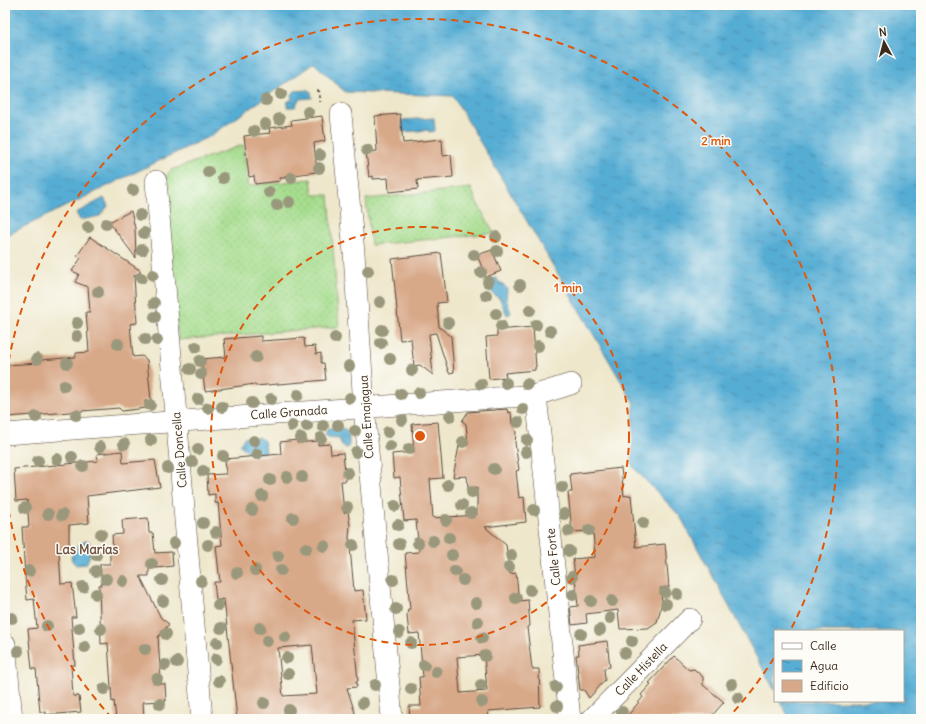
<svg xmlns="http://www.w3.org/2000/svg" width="926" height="724" font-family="Delius,sans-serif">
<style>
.grass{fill:url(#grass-dots);stroke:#708456}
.water{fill:url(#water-ripples);stroke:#496c79}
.building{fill:#d8a989;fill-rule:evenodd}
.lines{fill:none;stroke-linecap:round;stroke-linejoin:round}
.minor-casing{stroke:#564638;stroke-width:22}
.path{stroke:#564638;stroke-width:2.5;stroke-dasharray:3 3;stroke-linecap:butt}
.minor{stroke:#fff;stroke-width:21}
.tree{fill:#9a987b}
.ring{fill:none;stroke:#df570d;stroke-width:2;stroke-dasharray:7 5}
.labels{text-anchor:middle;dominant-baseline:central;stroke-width:3;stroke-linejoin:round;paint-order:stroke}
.street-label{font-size:12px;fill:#3b2a1e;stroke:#fdfcf7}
.neighbourhood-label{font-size:13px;font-weight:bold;fill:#725643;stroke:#fdfcf7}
.centre{fill:#df570d;stroke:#fdfcf7;stroke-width:2}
.ring-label{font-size:12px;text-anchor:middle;font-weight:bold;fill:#df570d;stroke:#fdfcf7;stroke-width:3;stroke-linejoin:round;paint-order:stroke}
</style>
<defs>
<pattern id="grass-dots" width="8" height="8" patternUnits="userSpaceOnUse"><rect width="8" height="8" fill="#a6dd8e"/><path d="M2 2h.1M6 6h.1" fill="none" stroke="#90be7a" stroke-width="1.8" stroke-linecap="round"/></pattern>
<pattern id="water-ripples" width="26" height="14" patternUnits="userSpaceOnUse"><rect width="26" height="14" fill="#57add4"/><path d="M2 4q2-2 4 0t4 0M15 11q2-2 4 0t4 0" fill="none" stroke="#498dab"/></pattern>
</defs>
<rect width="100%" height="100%" fill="#fdfcf7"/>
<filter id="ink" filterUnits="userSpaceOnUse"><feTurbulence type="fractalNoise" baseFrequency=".025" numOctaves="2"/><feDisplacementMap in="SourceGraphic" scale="8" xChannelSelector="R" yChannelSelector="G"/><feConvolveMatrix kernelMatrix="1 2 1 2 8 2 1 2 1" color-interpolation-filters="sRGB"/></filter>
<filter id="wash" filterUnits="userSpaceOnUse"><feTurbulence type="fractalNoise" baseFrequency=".012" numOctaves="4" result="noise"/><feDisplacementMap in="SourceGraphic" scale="16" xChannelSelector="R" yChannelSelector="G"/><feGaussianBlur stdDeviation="0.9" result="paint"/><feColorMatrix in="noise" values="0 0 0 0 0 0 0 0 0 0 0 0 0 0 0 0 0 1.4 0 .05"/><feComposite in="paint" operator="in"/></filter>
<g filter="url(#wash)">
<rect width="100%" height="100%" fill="#eee7cb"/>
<g class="grass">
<path d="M243,145L248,186L311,179L313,195H329L339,327L178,340L164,179L171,170Z"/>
<path d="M471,188L476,201L494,233L371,245L366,199Z"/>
</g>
<g class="water">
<path d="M5,5H921V719H790L780,701H903V631H775V691L680,516L632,466L634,403L453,96L345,92L314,63L212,135L5,236Z"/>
<path d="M308,90L311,92L312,98L299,99L295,107H287L288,101L292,100L291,95L295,91Z"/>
<path d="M434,118L435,131L429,132V130L403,132L402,120Z"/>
<path d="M104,198L108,206L100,216L80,220L76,213Z"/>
<path d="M496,278L499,282L503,284L507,289L506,299L511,313L507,315L500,299L492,293V279Z"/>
<path d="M341,428C350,430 349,437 349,445L347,448L342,446L339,438L328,437L325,435L327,429Z"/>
<path d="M249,437L252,439L259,437L264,441L266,452L251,454L240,445L244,438Z"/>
<path d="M86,541H89C90,550 91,556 86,564L76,565L72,561L71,556L77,550L78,545Z"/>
</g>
<g id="blocks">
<g class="building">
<path d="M400,114L403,143L442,139L443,156L451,155L453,177L417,180L418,189L389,192L388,178L373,179V176L369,177L366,152L377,151L375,116Z"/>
<path d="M322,116L325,141L314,143L317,172L285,176V178H280V181L255,184L254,176L249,177L244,136L270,133L269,128L292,125L291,120Z"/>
<path d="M131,211L135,228L136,258L109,222Z"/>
<path d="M90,237L141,271L134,276L137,323L130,324L133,357L142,356L147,360L151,400L145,401L146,408L122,411L119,408L8,417L5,365L41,363V360L76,357V353L89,352L86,312H90L88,287L75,282L79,274L72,271L81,258L77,256Z"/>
<path d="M492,250L501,271L486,277L477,255Z"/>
<path d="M441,253L447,302L437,303L439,327L451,336L454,372L449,373L436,333L429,334L433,375L420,365L414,366L411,339L400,340L392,259Z"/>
<path d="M533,327L536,367H535V370L505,373L506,377L489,379L486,337L497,336V330Z"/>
<path d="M261,336V341L304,338L305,347L315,346L316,354L321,353V363H324L326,380L255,386V384L205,391L201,359L226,357L224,339Z"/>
<path d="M507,409L508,413L511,412L512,424L516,432L515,443L519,470L516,471L519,498L524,497L526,522L485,527L506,545L510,574L516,573L519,601L528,600L530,626L527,627L532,669H539L540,707L488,711L489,719H410L409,706H421L419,677H423L419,633L409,634L407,616L408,609H410L405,553L419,552L416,520L404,521L400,477L394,478L392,454L414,452L412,424L438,422L443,478L430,479L433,518L477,515V487L468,488L467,476L453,477L459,446L468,445L466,424L462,421L468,412ZM484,655L487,691L460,693L457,657Z"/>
<path d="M297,440V443L318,441V445L330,444L331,454L343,453L346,481H341L344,513L348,512L350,525L349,537L354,591L363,590L366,619L352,620L358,681L356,682L357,687L347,688L357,719H237L224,599L216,600L214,582H220L216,546L222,545L218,503H215V494L208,495L207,475L226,474L225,459L281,454L280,442ZM312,645L317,694L283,696L278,648Z"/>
<path d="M122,451L123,463L155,460L160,487L87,496L89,523L69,525V552H59L61,584L72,583L76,617H71L75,665H71L73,696H79L81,712L46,715V712H40L36,669H32L28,629L37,628L34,599L27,600L25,576L22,527H29L27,500L16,501L14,469L98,461L97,454Z"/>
<path d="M621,468L624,496L631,495L636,547L665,544L669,587L660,588L662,602L659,615L657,622L648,628L620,629L618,610L586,614L587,623L572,625L570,607L578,606L573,559L595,557L593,531L572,532L568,492H572L570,474Z"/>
<path d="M148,518L149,533H153L155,553L172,552L173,566L149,569V576H140L161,618L169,624L158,637L161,684H165L166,701L143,702L144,719H116L114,701L112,702L108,643L101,644L99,585H102L100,564H110V553L113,552L112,535L123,534L122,520Z"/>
<path d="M607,641L610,667L604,668L605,680L589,698L584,690H580L576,655H579L578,645Z"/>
<path d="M674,656L689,670L694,669L703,677V685L724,702L709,719H625L643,697L641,695L651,684L649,683Z"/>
</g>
</g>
</g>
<g filter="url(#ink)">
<use href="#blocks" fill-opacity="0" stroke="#564638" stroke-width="1"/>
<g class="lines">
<g class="minor-casing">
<g id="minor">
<path d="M341,114L354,253L364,407L392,719"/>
<path d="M156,181L202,719"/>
<path d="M536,395L570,719"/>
<path d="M5,434L536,395L571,384"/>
<path d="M5,644L12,719"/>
<path d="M592,719L690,619"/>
</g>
</g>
<path class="path" d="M317,90L319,92L320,102"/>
<use href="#minor" class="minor"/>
</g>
<g class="tree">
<circle cx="281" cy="94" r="6"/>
<circle cx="266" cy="100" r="6"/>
<circle cx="308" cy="112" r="6"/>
<circle cx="279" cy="119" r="6"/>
<circle cx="265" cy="124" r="6"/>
<circle cx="254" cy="131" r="6"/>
<circle cx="367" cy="150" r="6"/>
<circle cx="320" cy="155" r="6"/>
<circle cx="319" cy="168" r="6"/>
<circle cx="208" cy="172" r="6"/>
<circle cx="223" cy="178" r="6"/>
<circle cx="291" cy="178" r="6"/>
<circle cx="133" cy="190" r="6"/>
<circle cx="269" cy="192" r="6"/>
<circle cx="289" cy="202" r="6"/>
<circle cx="277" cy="205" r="6"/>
<circle cx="140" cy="215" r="6"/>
<circle cx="106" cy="224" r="6"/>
<circle cx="88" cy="227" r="6"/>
<circle cx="144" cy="233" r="6"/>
<circle cx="496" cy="237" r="6"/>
<circle cx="142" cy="250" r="6"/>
<circle cx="497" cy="251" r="6"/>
<circle cx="474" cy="255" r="6"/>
<circle cx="368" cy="271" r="6"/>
<circle cx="481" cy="272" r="6"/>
<circle cx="153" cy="275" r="6"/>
<circle cx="141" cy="278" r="6"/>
<circle cx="488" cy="282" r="6"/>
<circle cx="520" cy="285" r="6"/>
<circle cx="98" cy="292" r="6"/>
<circle cx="486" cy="295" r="6"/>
<circle cx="380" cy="302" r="6"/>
<circle cx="154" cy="303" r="6"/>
<circle cx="530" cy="310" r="6"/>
<circle cx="496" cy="314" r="6"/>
<circle cx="155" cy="317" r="6"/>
<circle cx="77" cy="323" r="6"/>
<circle cx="448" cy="323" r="6"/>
<circle cx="536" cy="325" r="6"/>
<circle cx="501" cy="326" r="6"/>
<circle cx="382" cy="330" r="6"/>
<circle cx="550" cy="331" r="6"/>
<circle cx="77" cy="336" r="6"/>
<circle cx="335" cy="338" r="6"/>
<circle cx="145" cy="339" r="6"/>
<circle cx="157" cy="340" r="6"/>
<circle cx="381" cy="343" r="6"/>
<circle cx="118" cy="344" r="6"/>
<circle cx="538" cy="346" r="6"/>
<circle cx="196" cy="347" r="6"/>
<circle cx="256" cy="357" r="6"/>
<circle cx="37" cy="359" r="6"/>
<circle cx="390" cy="359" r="6"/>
<circle cx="200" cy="361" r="6"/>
<circle cx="67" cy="363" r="6"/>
<circle cx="349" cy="366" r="6"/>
<circle cx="190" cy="369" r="6"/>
<circle cx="412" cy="370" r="6"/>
<circle cx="201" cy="374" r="6"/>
<circle cx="506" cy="383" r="6"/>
<circle cx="481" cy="384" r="6"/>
<circle cx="527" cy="384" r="6"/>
<circle cx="64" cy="386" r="6"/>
<circle cx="419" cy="393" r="6"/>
<circle cx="401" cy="394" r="6"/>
<circle cx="298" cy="395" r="6"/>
<circle cx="350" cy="398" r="6"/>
<circle cx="198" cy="399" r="6"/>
<circle cx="271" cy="399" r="6"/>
<circle cx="252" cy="403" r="6"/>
<circle cx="150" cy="405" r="6"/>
<circle cx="222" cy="407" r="6"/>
<circle cx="208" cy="408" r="6"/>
<circle cx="523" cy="409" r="6"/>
<circle cx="76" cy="415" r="6"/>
<circle cx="450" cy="416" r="6"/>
<circle cx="36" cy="417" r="6"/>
<circle cx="402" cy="420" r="6"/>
<circle cx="518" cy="422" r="6"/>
<circle cx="338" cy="425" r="6"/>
<circle cx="292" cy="426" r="6"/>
<circle cx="307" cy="426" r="6"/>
<circle cx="323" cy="426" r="6"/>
<circle cx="355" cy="431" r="6"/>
<circle cx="388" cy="432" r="6"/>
<circle cx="301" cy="438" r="6"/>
<circle cx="321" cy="438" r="6"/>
<circle cx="151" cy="440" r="6"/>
<circle cx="527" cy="440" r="6"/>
<circle cx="254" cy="441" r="6"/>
<circle cx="463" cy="442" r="6"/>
<circle cx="124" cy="444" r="6"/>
<circle cx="390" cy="446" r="6"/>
<circle cx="100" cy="447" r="6"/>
<circle cx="198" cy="449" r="6"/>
<circle cx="409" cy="449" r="6"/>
<circle cx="356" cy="452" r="6"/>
<circle cx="526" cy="452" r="6"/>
<circle cx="257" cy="454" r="6"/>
<circle cx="223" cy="456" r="6"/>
<circle cx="72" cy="457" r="6"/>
<circle cx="57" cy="459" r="6"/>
<circle cx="38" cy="461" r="6"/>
<circle cx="192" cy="462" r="6"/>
<circle cx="83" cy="466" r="6"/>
<circle cx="168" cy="468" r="6"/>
<circle cx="494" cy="469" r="6"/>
<circle cx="203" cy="471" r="6"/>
<circle cx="348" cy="473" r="6"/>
<circle cx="287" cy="477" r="6"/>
<circle cx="302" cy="477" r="6"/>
<circle cx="270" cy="480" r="6"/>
<circle cx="448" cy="485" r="6"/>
<circle cx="562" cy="487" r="6"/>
<circle cx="472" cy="492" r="6"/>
<circle cx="262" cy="496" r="6"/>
<circle cx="462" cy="505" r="6"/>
<circle cx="395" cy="506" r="6"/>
<circle cx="347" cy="507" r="6"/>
<circle cx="25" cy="508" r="6"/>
<circle cx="252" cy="510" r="6"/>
<circle cx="534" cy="510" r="6"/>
<circle cx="471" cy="513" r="6"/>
<circle cx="48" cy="514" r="6"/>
<circle cx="564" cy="514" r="6"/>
<circle cx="62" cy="515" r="6"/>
<circle cx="293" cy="518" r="6"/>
<circle cx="446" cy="520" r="6"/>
<circle cx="203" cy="523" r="6"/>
<circle cx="643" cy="523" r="6"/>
<circle cx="398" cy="525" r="6"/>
<circle cx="589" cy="530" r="6"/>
<circle cx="569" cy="531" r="6"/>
<circle cx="216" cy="532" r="6"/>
<circle cx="101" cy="534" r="6"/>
<circle cx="449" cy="538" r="6"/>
<circle cx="433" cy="541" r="6"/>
<circle cx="174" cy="543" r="6"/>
<circle cx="418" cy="543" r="6"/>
<circle cx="399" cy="544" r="6"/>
<circle cx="208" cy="545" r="6"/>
<circle cx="353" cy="545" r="6"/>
<circle cx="324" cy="546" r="6"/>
<circle cx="306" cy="548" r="6"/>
<circle cx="569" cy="551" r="6"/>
<circle cx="96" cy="555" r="6"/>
<circle cx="452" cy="555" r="6"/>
<circle cx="511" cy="555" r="6"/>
<circle cx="278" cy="556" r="6"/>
<circle cx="152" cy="564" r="6"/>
<circle cx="509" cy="567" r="6"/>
<circle cx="255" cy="570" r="6"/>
<circle cx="281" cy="570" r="6"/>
<circle cx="29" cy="571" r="6"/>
<circle cx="96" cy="571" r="6"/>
<circle cx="455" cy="571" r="6"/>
<circle cx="237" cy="573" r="6"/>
<circle cx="572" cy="577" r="6"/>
<circle cx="106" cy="579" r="6"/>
<circle cx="162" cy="580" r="6"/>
<circle cx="393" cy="580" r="6"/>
<circle cx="463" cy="580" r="6"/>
<circle cx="123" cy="581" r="6"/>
<circle cx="201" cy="581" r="6"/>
<circle cx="83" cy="587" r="6"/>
<circle cx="530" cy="590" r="6"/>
<circle cx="665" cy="592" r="6"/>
<circle cx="96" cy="594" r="6"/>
<circle cx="677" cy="594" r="6"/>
<circle cx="573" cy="595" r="6"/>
<circle cx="516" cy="598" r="6"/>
<circle cx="163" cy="601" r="6"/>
<circle cx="591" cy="601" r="6"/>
<circle cx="612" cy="601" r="6"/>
<circle cx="476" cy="603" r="6"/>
<circle cx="666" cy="604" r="6"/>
<circle cx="218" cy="605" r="6"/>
<circle cx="396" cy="609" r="6"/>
<circle cx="12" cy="618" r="6"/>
<circle cx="610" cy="618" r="6"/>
<circle cx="478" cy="622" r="6"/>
<circle cx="47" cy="626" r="6"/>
<circle cx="79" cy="628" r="6"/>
<circle cx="221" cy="628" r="6"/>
<circle cx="260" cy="628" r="6"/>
<circle cx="101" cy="629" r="6"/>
<circle cx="600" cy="630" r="6"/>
<circle cx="399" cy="632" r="6"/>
<circle cx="166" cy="634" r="6"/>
<circle cx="581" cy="634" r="6"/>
<circle cx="285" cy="637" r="6"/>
<circle cx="482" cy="638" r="6"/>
<circle cx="267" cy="641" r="6"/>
<circle cx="632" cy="641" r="6"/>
<circle cx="217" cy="643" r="6"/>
<circle cx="411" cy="643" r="6"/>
<circle cx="85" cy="647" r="6"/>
<circle cx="145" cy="649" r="6"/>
<circle cx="18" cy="651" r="6"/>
<circle cx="625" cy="653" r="6"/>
<circle cx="485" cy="656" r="6"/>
<circle cx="287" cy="658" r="6"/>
<circle cx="216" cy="659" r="6"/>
<circle cx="177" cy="662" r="6"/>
<circle cx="165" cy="665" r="6"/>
<circle cx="424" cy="665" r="6"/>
<circle cx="436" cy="672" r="6"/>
<circle cx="288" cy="674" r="6"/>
<circle cx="157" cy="679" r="6"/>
<circle cx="219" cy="681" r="6"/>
<circle cx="732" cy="684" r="6"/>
<circle cx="375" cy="685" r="6"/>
<circle cx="481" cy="685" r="6"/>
<circle cx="556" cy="687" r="6"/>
<circle cx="104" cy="689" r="6"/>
<circle cx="411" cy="689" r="6"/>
<circle cx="738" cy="698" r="6"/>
<circle cx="482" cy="702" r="6"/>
<circle cx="264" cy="703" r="6"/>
<circle cx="363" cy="703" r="6"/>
<circle cx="160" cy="704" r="6"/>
<circle cx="557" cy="706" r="6"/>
<circle cx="289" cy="710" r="6"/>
<circle cx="622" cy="712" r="6"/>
</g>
</g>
<g class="ring">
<circle cx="420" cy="436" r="209"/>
<path d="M774 658A418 418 0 0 1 728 718M112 718A418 418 0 0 1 5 487M5 385A418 418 0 1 1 791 629"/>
</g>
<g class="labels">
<g class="street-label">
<text transform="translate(289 412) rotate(-4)">Calle Granada</text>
<text transform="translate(366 417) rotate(-94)">Calle Emajagua</text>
<text transform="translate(179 450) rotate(-95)">Calle Doncella</text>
<text transform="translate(553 557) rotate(-96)">Calle Forte</text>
<text transform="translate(641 669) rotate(-46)">Calle Histella</text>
</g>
<g class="neighbourhood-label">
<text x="87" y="549">Las Marías</text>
</g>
</g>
<circle cx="420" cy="436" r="6" class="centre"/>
<g class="ring-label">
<text x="716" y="145">2 min</text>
<text x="568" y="292">1 min</text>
</g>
<rect width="926" height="724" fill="none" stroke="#fdfcf7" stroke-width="20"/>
<rect x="774" y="630" width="130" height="72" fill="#fdfcf7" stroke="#afa8a0"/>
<rect x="782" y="643" width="20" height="6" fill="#ffffff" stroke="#afa8a0"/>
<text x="810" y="650" font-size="12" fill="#3b2a1e">Calle</text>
<rect x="782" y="660" width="20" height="12" fill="url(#water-ripples)" stroke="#afa8a0"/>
<text x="810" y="670" font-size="12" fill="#3b2a1e">Agua</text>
<rect x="782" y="680" width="20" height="12" fill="#d8a989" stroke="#afa8a0"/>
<text x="810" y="690" font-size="12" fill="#3b2a1e">Edificio</text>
<g transform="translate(884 42) rotate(353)" stroke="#fdfcf7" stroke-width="3" paint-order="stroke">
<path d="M0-3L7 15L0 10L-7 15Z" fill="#3b2a1e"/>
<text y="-6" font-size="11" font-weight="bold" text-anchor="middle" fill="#3b2a1e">N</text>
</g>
</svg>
